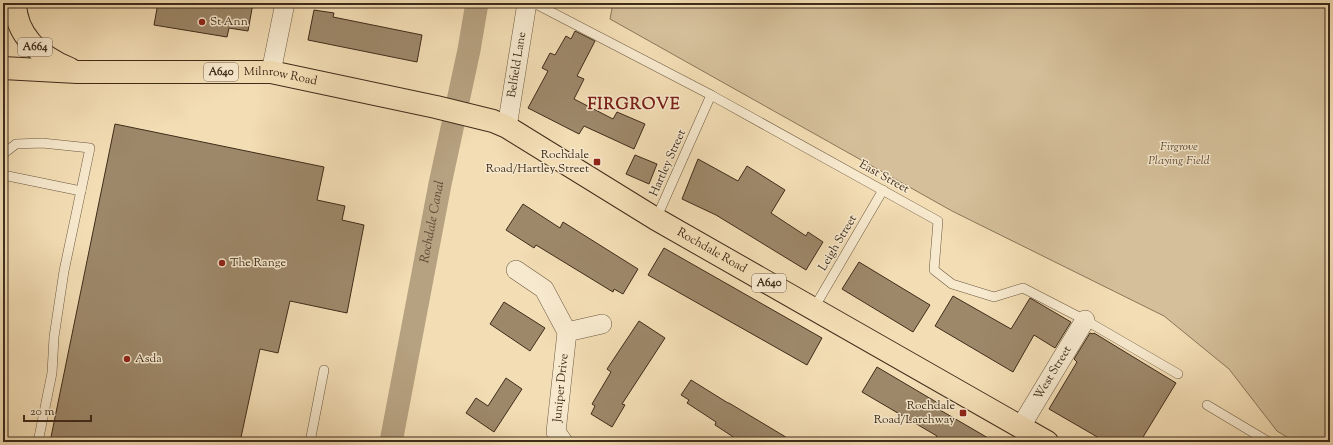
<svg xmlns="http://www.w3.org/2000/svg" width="1333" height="445" font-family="'Sorts Mill Goudy',serif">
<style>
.green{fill:#d4bf9a;stroke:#8a765a}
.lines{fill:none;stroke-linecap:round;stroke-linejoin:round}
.canal{stroke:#b6a180;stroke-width:23}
.building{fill:#9d886a;stroke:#3f2c1a}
.lane-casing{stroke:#6c5840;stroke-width:10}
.street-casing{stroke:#6c5840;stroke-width:20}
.primary-casing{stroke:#3f2c1a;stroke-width:24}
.lane{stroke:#f7e9ce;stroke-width:9}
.street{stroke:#f7e9ce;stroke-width:19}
.primary{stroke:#f3ddb4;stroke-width:22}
.poi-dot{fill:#8f2418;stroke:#f7e9ce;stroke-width:1.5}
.labels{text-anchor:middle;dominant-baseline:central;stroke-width:3;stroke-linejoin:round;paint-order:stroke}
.shield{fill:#f7e9ce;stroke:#766550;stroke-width:1}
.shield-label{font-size:11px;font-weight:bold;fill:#3f2c1a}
.poi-label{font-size:12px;fill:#3f2c1a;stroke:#f7e9ce;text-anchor:start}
.street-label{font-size:12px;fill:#3f2c1a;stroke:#f7e9ce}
.park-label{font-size:12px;font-style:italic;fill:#5d4934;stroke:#f7e9ce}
.water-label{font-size:13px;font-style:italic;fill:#5d4934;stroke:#f7e9ce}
.district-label{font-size:16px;font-weight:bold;letter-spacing:1px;fill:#7a1f14;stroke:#f7e9ce}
</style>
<rect width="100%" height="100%" fill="#f3ddb4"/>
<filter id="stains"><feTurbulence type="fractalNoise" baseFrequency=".005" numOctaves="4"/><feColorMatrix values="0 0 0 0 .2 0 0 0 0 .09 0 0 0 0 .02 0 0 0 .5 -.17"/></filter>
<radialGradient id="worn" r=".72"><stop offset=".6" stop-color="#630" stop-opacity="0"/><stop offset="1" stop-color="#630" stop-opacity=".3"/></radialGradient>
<path class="green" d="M613,3H1330V442H1295L1277,431L1229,369L1164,316L952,211L610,19Z"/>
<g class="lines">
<path class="canal" id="s1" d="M391,442L440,184L469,50L477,3"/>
</g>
<g class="building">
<path d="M158,3H253L248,31L229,28L227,37L154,25Z"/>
<path d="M314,10L334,13L333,17L422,35L417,62L308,40Z"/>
<path d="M575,31L595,41L577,76L584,79L574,99L613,119L617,112L645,124L634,149L584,126L579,134L528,108L548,71L542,68L550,53L555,55L566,36L571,39Z"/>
<path d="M115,124L324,167L317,200L345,206L342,220L364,225L347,313L290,301L278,353L260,349L240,442H50Z"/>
<path d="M635,155L657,164L649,184L626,174Z"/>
<path d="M698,159L738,181L747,166L785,190L771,213L806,236L808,232L823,242L806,270L716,215L682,199Z"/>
<path d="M523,204L560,228L563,222L638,269L623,294L614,289L613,292L536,245L534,248L506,230Z"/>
<path d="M664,248L822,338L807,365L648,275Z"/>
<path d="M859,262L930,305L913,332L842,289Z"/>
<path d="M953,296L1011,329L1030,298L1071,322L1055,348L1034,335L1013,372L935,326Z"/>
<path d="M504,302L545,328L530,351L490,324Z"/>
<path d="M639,321L665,338L622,404L625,405L612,427L591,414L595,406L592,404L611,372L607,369Z"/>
<path d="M1090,333L1093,334L1094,333L1176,383L1140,442H1106L1049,409L1077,362L1074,359Z"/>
<path d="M877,367L943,406L940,410L995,442H934L937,436L862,392Z"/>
<path d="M506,378L522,389L494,432L466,413L476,398L488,406Z"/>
<path d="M691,380L728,403H729L794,442H741L715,425L716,422L687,403L689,400L681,395Z"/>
</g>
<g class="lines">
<g class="lane-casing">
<g id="lane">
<path d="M534,3L711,95L938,221L934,270L952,284L994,297L1023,288L1085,320L1178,374"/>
<path d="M3,154L16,144L42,143L90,148L64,271L54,337L52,373L38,442"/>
<path d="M3,175L81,191"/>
<path d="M656,219L711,95"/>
<path d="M814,308L883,190"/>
<path d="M1207,405L1269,442"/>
<path d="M310,442L324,370"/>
</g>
</g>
<g class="street-casing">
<g id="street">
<path d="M271,72L285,3"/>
<path id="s2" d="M507,127L527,3"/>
<path d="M516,270L544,289L567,332L556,432L563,442"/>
<path d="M567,332L602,324"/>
<path id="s3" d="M1021,426L1085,320"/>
</g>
</g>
<g class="primary-casing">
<g id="primary">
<path d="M15,3C16,36 41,57 70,69"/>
<path id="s4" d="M3,68L77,72H271L436,107L493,121L507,127L656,219L1047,442"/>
</g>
</g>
<use href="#lane" class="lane"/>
<use href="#street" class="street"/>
<use href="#primary" class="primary"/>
</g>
<g class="poi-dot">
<circle cx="202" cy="22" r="4"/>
<rect x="593" y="158" width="8" height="8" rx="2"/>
<circle cx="222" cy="263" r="4"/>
<circle cx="127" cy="359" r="4"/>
<rect x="959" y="409" width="8" height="8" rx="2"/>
</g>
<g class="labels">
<g class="shield">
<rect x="18" y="38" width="34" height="18" rx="3"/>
<rect x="204" y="63" width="34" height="18" rx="3"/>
<rect x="752" y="274" width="34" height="18" rx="3"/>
</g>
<g class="shield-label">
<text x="35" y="47">A664</text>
<text x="221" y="72">A640</text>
<text x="769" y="283">A640</text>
</g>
<g class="poi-label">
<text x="210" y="22">St Ann</text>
<text x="589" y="155" text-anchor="end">Rochdale<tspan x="589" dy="14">Road/Hartley Street</tspan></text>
<text x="230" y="263">The Range</text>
<text x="135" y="359">Asda</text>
<text x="955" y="406" text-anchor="end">Rochdale<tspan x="955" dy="14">Road/Larchway</tspan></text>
</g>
<g class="street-label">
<text stroke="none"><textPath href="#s2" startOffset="63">Belfield Lane</textPath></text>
<text stroke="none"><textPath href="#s4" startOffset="278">Milnrow Road</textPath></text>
<text transform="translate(668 163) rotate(-66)">Hartley Street</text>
<text transform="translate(884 177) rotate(29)">East Street</text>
<text transform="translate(838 243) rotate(-59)">Leigh Street</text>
<text stroke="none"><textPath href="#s4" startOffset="750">Rochdale Road</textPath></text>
<text stroke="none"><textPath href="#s3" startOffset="62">West Street</textPath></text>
<text transform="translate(561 388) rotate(-84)">Juniper Drive</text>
</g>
<g class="park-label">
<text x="1179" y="147">Firgrove<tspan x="1179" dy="14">Playing Field</tspan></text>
</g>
<g class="water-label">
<text stroke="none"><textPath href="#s1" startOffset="224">Rochdale Canal</textPath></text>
</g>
<g class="district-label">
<text x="634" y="105">FIRGROVE</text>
</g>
</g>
<rect width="1333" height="445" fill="none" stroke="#f3ddb4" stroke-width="16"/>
<rect x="4" y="4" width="1325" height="437" fill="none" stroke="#3f2c1a" stroke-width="2"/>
<rect x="8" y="8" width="1317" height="429" fill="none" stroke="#3f2c1a"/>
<path d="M24 415v6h67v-6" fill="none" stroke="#3f2c1a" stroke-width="2"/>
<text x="30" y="415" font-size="12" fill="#3f2c1a" stroke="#f7e9ce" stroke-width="3" paint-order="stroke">20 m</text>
<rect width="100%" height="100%" filter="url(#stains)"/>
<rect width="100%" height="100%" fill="url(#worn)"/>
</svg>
